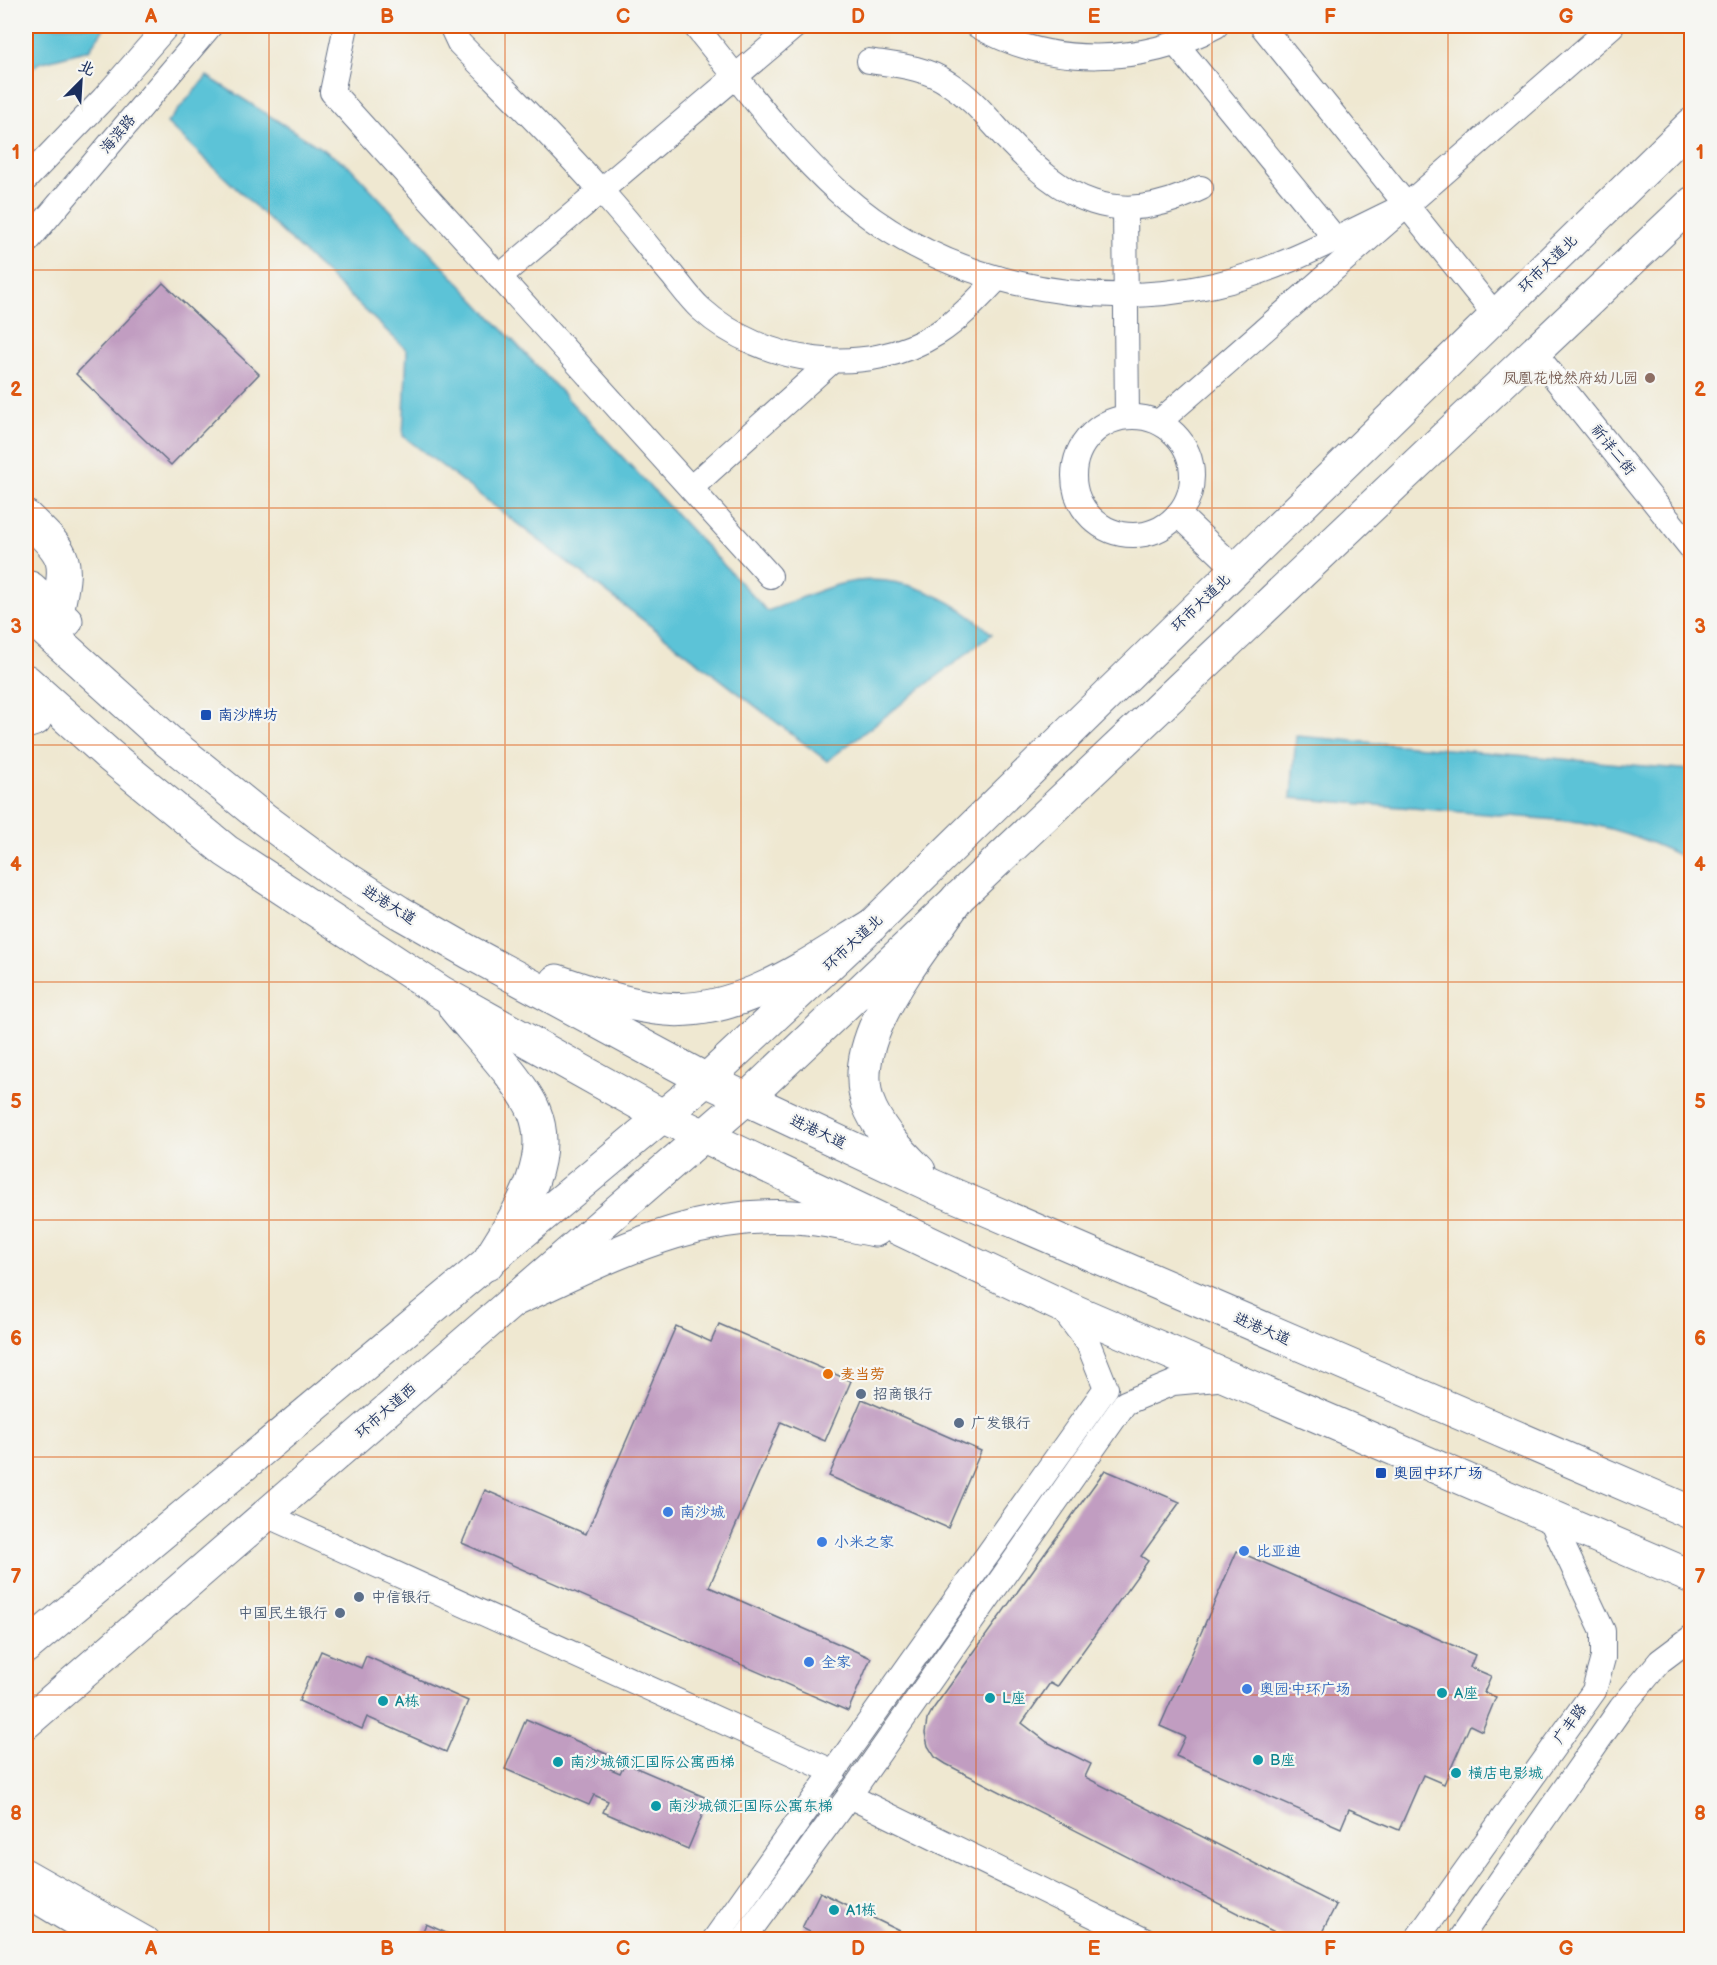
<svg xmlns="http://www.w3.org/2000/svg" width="1717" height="1965" font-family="'Balsamiq Sans','LXGW WenKai TC',sans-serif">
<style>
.water{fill:#5bc3d7;stroke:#3b799a;stroke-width:1.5}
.building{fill:#c19dc1}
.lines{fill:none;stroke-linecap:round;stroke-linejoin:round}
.minor-casing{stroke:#657086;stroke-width:26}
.major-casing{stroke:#657086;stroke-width:34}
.highway-casing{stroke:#657086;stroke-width:35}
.minor{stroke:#fff;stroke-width:24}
.major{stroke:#fff;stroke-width:32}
.highway{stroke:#fff;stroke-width:33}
.grid{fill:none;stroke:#de5710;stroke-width:1.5;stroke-opacity:0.55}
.education-dot{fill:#8d6e63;stroke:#f6f6f2;stroke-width:2}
.transit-dot{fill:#1a4fb4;stroke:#f6f6f2;stroke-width:2}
.food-dot{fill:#e8710a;stroke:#f6f6f2;stroke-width:2}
.service-dot{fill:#5c6f8a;stroke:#f6f6f2;stroke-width:2}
.shop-dot{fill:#3f7fe0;stroke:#f6f6f2;stroke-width:2}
.culture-dot{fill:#0f9aa8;stroke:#f6f6f2;stroke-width:2}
.labels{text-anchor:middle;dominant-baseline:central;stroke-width:4.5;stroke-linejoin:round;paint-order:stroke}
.street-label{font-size:15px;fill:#1b2f5e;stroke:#f6f6f2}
.education-label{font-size:15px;fill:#785e54;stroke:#f6f6f2;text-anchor:end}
.transit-label{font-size:15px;fill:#164399;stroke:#f6f6f2;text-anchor:start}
.food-label{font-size:15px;fill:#c56008;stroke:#f6f6f2;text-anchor:start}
.service-label{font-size:15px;fill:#4e5e75;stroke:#f6f6f2;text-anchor:start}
.shop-label{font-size:15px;fill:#366cbe;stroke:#f6f6f2;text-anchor:start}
.culture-label{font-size:15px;fill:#0d838f;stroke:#f6f6f2;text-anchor:start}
.neatline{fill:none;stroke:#de5710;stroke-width:2}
.grid-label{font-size:20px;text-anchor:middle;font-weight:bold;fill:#de5710}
</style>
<rect width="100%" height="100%" fill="#f6f6f2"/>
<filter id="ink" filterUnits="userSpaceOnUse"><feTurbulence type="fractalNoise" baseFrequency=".0167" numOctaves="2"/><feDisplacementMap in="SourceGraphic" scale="12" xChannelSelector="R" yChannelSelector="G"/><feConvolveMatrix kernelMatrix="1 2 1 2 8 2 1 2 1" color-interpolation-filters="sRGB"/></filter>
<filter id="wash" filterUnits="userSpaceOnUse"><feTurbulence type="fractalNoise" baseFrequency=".008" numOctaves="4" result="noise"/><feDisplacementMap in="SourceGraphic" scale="24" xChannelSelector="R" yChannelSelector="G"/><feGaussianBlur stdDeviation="1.35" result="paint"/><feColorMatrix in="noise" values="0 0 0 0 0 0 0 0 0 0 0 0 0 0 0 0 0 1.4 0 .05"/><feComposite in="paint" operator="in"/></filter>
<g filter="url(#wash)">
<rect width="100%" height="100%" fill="#efe8d1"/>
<g class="water">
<path d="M26,26H106L89,50L39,63L26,72Z"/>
<path d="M207,76L349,166L767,611C792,603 816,590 841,584C897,570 952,597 992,634L827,761L403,436L407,350L167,123Z"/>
<path d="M1296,736L1691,770V862C1656,842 1621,830 1581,822L1291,798Z"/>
</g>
<g id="blocks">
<g class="building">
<path d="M163,283L259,374L171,465L76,374Z"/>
<path d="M719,1324L851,1381L825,1441L781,1422L709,1587L871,1658L848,1711L462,1543L485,1490L586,1534L676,1326L711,1342Z"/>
<path d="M862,1399L981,1451L948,1528L829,1476Z"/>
<path d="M1105,1470L1180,1502L1141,1556L1148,1561L1057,1687L1050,1683L1022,1723L1047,1742L1091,1764L1085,1777L1336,1905L1318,1940H1290L946,1764L935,1757L928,1746L925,1733L927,1720L933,1709Z"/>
<path d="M1237,1551L1475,1655L1470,1667L1491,1676L1484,1692L1496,1697L1482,1731L1470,1725L1444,1784L1423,1775L1399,1830L1349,1809L1341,1828L1176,1756L1185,1737L1160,1726Z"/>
<path d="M321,1651L361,1668L366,1656L468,1701L446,1752L367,1717L362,1729L299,1701Z"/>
<path d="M526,1719L611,1756L606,1767L620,1773L625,1763L709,1799L688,1849L603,1812L608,1801L594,1795L589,1805L505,1769Z"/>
<path d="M820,1892L904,1933L917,1940H825L802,1928Z"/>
<path d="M426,1924L462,1940H419Z"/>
</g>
</g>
</g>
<g filter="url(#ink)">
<use href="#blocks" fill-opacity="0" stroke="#657086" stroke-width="1.5"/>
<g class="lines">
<g class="minor-casing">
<g id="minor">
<path d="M346,26L332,92L770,576"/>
<path d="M451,26L459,43C507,92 556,140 601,191C626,218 648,247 672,275C681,286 690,299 701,309C763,365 866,379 938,333C962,317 979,298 998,278"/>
<path d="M695,26C742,83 785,144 840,193C939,282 1086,313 1214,285C1282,270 1344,234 1406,205"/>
<path d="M978,26C1051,68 1143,65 1216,26"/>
<path d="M1262,26L1495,315"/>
<path d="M1176,44L1335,238"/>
<path d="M869,61C895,65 925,67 948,83C972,98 985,115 1004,136C1065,201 1115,230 1201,188"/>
<path d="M26,179L104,98L167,26"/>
<path d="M1125,208L1127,416"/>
<path d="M26,243L210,26"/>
<path d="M499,277L795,26"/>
<path d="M1534,352L1692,549"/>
<circle cx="1133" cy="476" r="59"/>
<path d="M1159,422L1612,26"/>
<path d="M691,488L832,361"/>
<path d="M1178,514L1236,569"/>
<path d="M266,1515L834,1772"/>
<path d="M849,1796L1144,1940"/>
<path d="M26,1871L148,1940"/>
<path d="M26,1895L101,1940"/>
<path d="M714,1940L1106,1388L1088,1343L1061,1307"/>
<path d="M743,1940L849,1796L1125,1403L1173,1383L1228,1378"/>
<path d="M1416,1940L1594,1691L1603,1658V1631L1549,1516"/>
<path d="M1459,1940L1621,1708L1660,1661L1692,1637"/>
</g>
</g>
<g class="major-casing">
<g id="major">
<path d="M26,1647L706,1080L871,926L1692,124"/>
<path d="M26,1723L746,1099L1692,203"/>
</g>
</g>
<g class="highway-casing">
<g id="highway">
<path d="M26,517C67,557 69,556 57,612"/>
<path d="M30,588L66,621"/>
<path d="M26,613L169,742L264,819L333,870L399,912L469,952L706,1080L935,1187L1692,1513"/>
<path d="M26,681L110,756L226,851L442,993L664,1117L1060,1305L1692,1577"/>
<path d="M26,722L35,719"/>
<path d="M557,981C589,992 621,1003 655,1008C734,1020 807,965 871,926"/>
<path d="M455,1008C476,1034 522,1082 534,1111C556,1164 513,1220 487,1264"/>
<path d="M919,1171C900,1152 883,1135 871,1110C839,1044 922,952 957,899"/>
<path d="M516,1299C613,1255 697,1207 808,1218C830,1220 853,1226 875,1230"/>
</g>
</g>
<use href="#minor" class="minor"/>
<use href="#major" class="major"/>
<use href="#highway" class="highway"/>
</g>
</g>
<path class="grid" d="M269,26V1940M505,26V1940M741,26V1940M976,26V1940M1212,26V1940M1448,26V1940M26,270H1692M26,508H1692M26,745H1692M26,982H1692M26,1220H1692M26,1457H1692M26,1695H1692"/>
<circle class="education-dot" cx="1650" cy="378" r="6"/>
<g class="transit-dot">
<rect x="200" y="709" width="12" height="12" rx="3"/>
<rect x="1375" y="1467" width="12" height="12" rx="3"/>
</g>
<circle class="food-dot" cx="828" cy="1374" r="6"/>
<g class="service-dot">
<circle cx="861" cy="1394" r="6"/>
<circle cx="959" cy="1423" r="6"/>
<circle cx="359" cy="1597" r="6"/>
<circle cx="340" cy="1613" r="6"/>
</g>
<g class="shop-dot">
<circle cx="668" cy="1512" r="6"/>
<circle cx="822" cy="1542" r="6"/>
<circle cx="1244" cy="1551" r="6"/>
<circle cx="809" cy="1662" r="6"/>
<circle cx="1247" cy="1689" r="6"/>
</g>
<g class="culture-dot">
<circle cx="1442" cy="1693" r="6"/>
<circle cx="990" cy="1698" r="6"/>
<circle cx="383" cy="1701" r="6"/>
<circle cx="1258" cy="1760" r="6"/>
<circle cx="558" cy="1762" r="6"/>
<circle cx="1456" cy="1773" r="6"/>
<circle cx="656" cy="1806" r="6"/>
<circle cx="834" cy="1910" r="6"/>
</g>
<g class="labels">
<g class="street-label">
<text transform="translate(118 134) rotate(-50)">海滨路</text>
<text transform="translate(1548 264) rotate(-44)">环市大道北</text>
<text transform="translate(1613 450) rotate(51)">祈详二街</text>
<text transform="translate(1201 603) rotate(-44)">环市大道北</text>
<text transform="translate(389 905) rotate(32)">进港大道</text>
<text transform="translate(853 943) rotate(-43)">环市大道北</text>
<text transform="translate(818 1132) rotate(25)">进港大道</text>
<text transform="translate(1262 1329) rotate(23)">进港大道</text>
<text transform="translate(386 1411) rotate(-41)">环市大道西</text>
<text transform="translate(1570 1724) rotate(-54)">广丰路</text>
</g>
<g class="education-label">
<text x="1638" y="378">凤凰花悦然府幼儿园</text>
</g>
<g class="transit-label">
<text x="218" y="715">南沙牌坊</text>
<text x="1393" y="1473">奥园中环广场</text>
</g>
<g class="food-label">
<text x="840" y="1374">麦当劳</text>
</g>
<g class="service-label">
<text x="873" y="1394">招商银行</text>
<text x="971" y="1423">广发银行</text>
<text x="371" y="1597">中信银行</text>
<text x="328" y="1613" text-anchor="end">中国民生银行</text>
</g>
<g class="shop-label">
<text x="680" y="1512">南沙城</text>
<text x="834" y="1542">小米之家</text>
<text x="1256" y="1551">比亚迪</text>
<text x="821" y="1662">全家</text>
<text x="1259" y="1689">奥园·中环广场</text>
</g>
<g class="culture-label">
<text x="1454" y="1693">A座</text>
<text x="1002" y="1698">L座</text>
<text x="395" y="1701">A栋</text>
<text x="1270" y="1760">B座</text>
<text x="570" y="1762">南沙城领汇国际公寓西梯</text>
<text x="1468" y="1773">横店电影城</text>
<text x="668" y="1806">南沙城领汇国际公寓东梯</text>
<text x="846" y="1910">A1栋</text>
</g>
</g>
<rect width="1717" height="1965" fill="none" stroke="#f6f6f2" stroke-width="66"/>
<g transform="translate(81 81) rotate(24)" stroke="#f6f6f2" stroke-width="4.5" paint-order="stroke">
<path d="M0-4.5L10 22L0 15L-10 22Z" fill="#1b2f5e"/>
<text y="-9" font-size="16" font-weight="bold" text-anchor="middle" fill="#1b2f5e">北</text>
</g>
<rect x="33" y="33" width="1651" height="1899" class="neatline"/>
<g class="grid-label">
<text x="151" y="23">A</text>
<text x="387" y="23">B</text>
<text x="623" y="23">C</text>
<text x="858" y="23">D</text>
<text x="1094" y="23">E</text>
<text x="1330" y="23">F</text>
<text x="1566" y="23">G</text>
<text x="16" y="159">1</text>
<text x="1700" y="159">1</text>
<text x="16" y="396">2</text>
<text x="1700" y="396">2</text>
<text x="16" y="633">3</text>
<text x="1700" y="633">3</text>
<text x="16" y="871">4</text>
<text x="1700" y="871">4</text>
<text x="16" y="1108">5</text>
<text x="1700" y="1108">5</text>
<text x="16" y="1345">6</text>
<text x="1700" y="1345">6</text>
<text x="16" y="1583">7</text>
<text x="1700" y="1583">7</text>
<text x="16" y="1820">8</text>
<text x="1700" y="1820">8</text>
<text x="151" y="1955">A</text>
<text x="387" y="1955">B</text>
<text x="623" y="1955">C</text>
<text x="858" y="1955">D</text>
<text x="1094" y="1955">E</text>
<text x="1330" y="1955">F</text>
<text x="1566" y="1955">G</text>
</g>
</svg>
